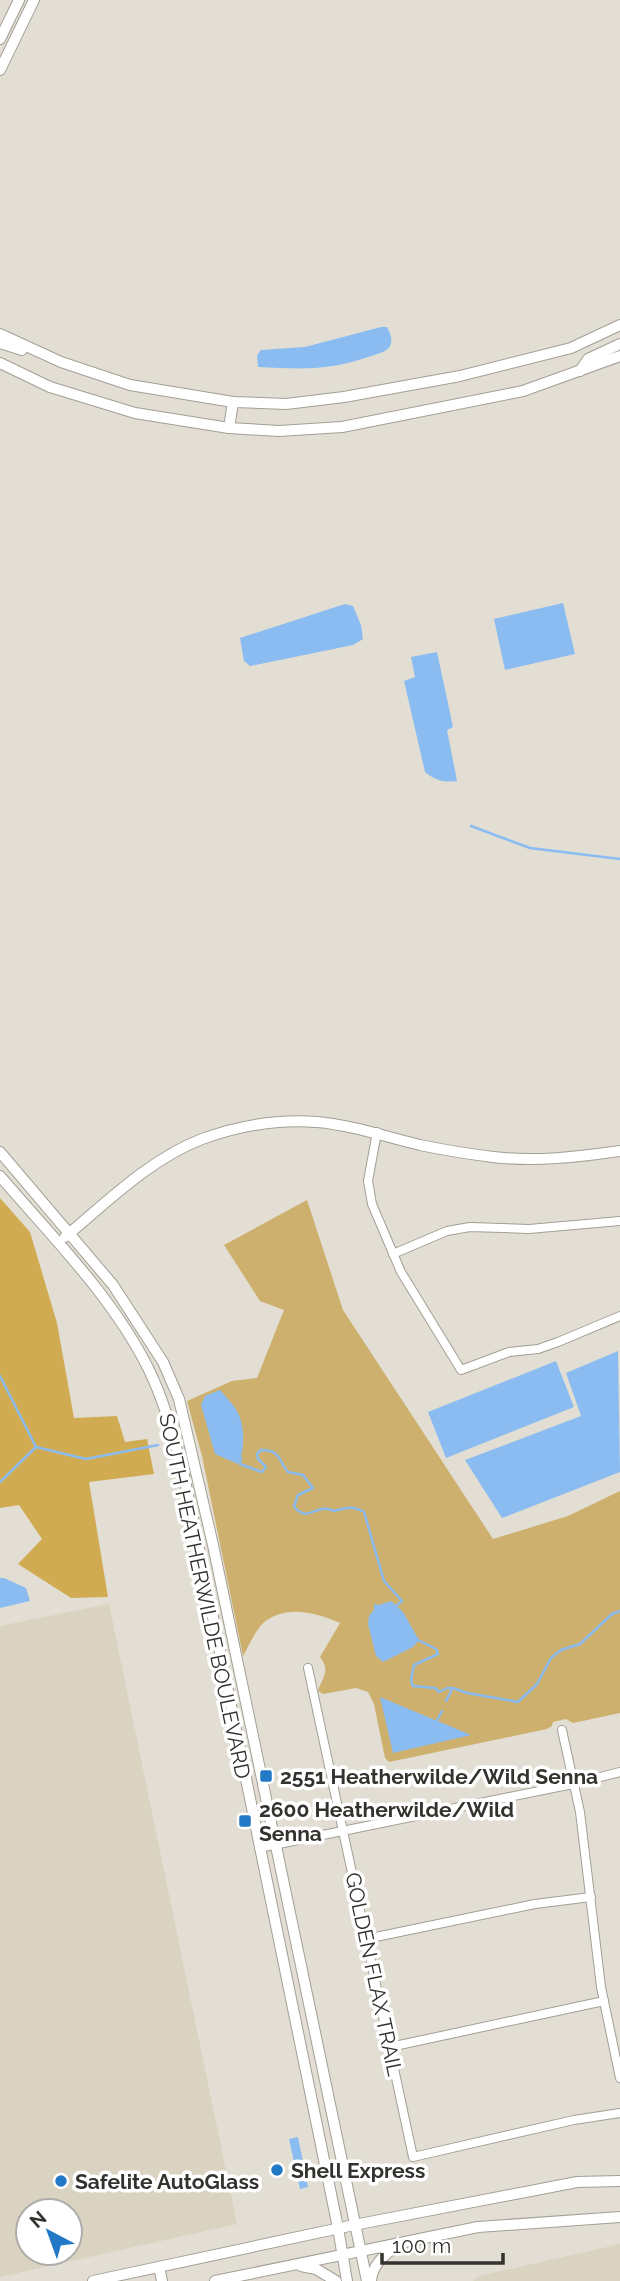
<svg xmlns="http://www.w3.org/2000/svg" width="620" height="2281" font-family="Raleway,sans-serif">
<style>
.built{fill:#dbd3c2;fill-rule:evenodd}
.green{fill:#cdb06d}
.forest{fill:#d1ab52}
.water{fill:#8abcf2}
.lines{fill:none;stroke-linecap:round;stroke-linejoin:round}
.stream{stroke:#8abcf2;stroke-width:2.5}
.street-casing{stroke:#a39f95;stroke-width:10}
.secondary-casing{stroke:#a39f95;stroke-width:12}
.street{stroke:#fff;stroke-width:8}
.secondary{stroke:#fff;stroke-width:10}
.poi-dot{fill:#2279c6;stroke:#fff;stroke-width:2.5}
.labels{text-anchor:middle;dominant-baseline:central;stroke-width:7;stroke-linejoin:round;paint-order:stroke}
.street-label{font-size:21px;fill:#34322e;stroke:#fff}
.poi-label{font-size:21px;font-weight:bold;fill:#34322e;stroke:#fff;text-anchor:start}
</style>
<rect width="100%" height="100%" fill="#e2ded3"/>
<g class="built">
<path d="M109,1604L237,2224L0,2277V1626ZM28,2211H70V2253H28Z"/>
<path d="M620,2244V2281H473L479,2276Z"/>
</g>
<path class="green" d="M307,1200L343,1310L493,1539L568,1516L620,1491V1713L573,1723L566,1719L553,1722L552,1726L547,1729L389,1762L385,1758L374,1704L368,1692L356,1688L323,1694L318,1691C322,1678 331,1671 320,1657L340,1623C317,1613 290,1605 267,1620C257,1626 249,1646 243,1656L202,1456L187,1401L232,1381L257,1378L284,1310L260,1301L224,1245Z"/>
<path class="forest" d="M0,1198L30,1232L57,1323L74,1418L117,1416L125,1442L147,1439L154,1474L89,1482L108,1597L71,1598L18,1564L42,1539L19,1505L0,1508Z"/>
<g class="water">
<path d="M381,327H387C400,351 382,352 365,358C327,371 298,369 258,367L257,355L261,350L305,347Z"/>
<path d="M563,603L575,654L505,670L494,619Z"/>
<path d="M345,604L353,606L361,625L363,639L353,645L250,666L244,661L240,638Z"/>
<path d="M437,652L453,727L447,730L457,781C443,783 435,780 425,772L404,681L415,677L411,657Z"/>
<path d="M618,1351L620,1472L502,1518L465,1460L581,1416L566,1373Z"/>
<path d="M556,1361L574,1407L446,1458L428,1412Z"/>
<path d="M220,1390C226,1397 234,1405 238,1413C245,1427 245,1451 238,1464L215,1454L201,1405L205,1396Z"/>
<path d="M0,1578H4L26,1588L30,1601L0,1608Z"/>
<path d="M391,1601L403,1612L419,1640L413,1647L383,1662L376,1656L368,1624L369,1616L374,1610V1604L379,1605Z"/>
<path d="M380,1697L471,1735L393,1753Z"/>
<path d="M298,2137L308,2187L300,2189L289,2139Z"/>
</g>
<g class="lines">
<g class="stream">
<path d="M471,826L530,848L620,859"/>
<path d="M0,1376L36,1447"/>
<path d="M36,1447L86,1459L158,1445"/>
<path d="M241,1458L240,1464L262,1472L266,1467L258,1459L257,1454L261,1450C282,1450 278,1461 288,1472L303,1475L313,1488L298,1495L294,1506L297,1510L304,1514C316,1513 321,1505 334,1511C346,1508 351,1505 364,1512L384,1581L402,1601L396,1606"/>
<path d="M0,1482L36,1447"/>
<path d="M416,1639L436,1649L438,1654L414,1665L411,1680L413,1686L435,1688L439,1692L447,1688H453L467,1693L518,1702L537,1684L551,1658L561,1650L580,1644L612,1614L620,1611"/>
<path d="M446,1701L452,1689"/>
<path d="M436,1722L442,1711"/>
</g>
<g class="street-casing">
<g id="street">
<path d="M377,1132L368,1181L372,1204L401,1272L461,1370L509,1352L538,1349L558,1342L620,1316"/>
<path d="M393,1254L447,1231L470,1227L529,1229L620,1221"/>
<path d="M308,1668L413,2157L574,2120L620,2113"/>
<path d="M562,1730L580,1812L601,1987L620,2078"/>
<path d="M259,1848L573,1784L620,1772"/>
<path d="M366,1939L535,1904L591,1897"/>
<path d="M390,2047L604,2001"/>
</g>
</g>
<g class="secondary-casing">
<g id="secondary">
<path d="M0,39L19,0"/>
<path d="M0,70L34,0"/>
<path d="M0,334L61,362L130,385L233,402L286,404L344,397L460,376L571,348L620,325"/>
<path d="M0,343L22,350"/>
<path d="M0,363L50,387L135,413L229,428L279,431L342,427L523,391L620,356"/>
<path d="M580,371L588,359L620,344"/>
<path d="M229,428L233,402"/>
<path d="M0,1152L113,1285L163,1362L179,1399L213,1545L367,2281"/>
<path d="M0,1176C52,1237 112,1296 148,1368C165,1402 174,1439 184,1476L338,2228L347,2281"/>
<path d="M65,1237C107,1202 150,1159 202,1139C238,1126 278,1119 317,1122C352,1125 386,1137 420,1145C444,1150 469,1154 493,1157C535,1162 579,1157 620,1151"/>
<path d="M301,2266L316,2269L336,2281"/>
<path d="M159,2267L162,2281"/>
<path d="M93,2281L354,2225L577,2182L620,2181"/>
<path d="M215,2281L478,2227L620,2217"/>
<path d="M371,2281C372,2266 383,2256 395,2247"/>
</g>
</g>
<use href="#street" class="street"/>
<use href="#secondary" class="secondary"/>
</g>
<g class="poi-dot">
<rect x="259" y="1769" width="14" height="14" rx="3.5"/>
<rect x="238" y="1814" width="14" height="14" rx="3.5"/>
<circle cx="277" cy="2170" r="7"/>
<circle cx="61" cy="2181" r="7"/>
</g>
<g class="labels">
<g class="street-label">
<text transform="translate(205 1596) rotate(78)">SOUTH HEATHERWILDE BOULEVARD</text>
<text transform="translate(374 1974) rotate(78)">GOLDEN FLAX TRAIL</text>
</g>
<g class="poi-label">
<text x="280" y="1776">2551 Heatherwilde/Wild Senna</text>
<text x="259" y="1809">2600 Heatherwilde/Wild<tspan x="259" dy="24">Senna</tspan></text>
<text x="291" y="2170">Shell Express</text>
<text x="75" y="2181">Safelite AutoGlass</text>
</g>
</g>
<g transform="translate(49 2232) rotate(319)"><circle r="33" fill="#ffffff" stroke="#aeadab" stroke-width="2"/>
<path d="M0-5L12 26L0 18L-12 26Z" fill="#2279c6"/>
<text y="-10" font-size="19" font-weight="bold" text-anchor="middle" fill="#34322e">N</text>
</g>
<path d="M382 2253v10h121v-10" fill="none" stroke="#34322e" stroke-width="3.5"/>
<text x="392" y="2253" font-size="21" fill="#34322e" stroke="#ffffff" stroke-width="5" paint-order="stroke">100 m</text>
</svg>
